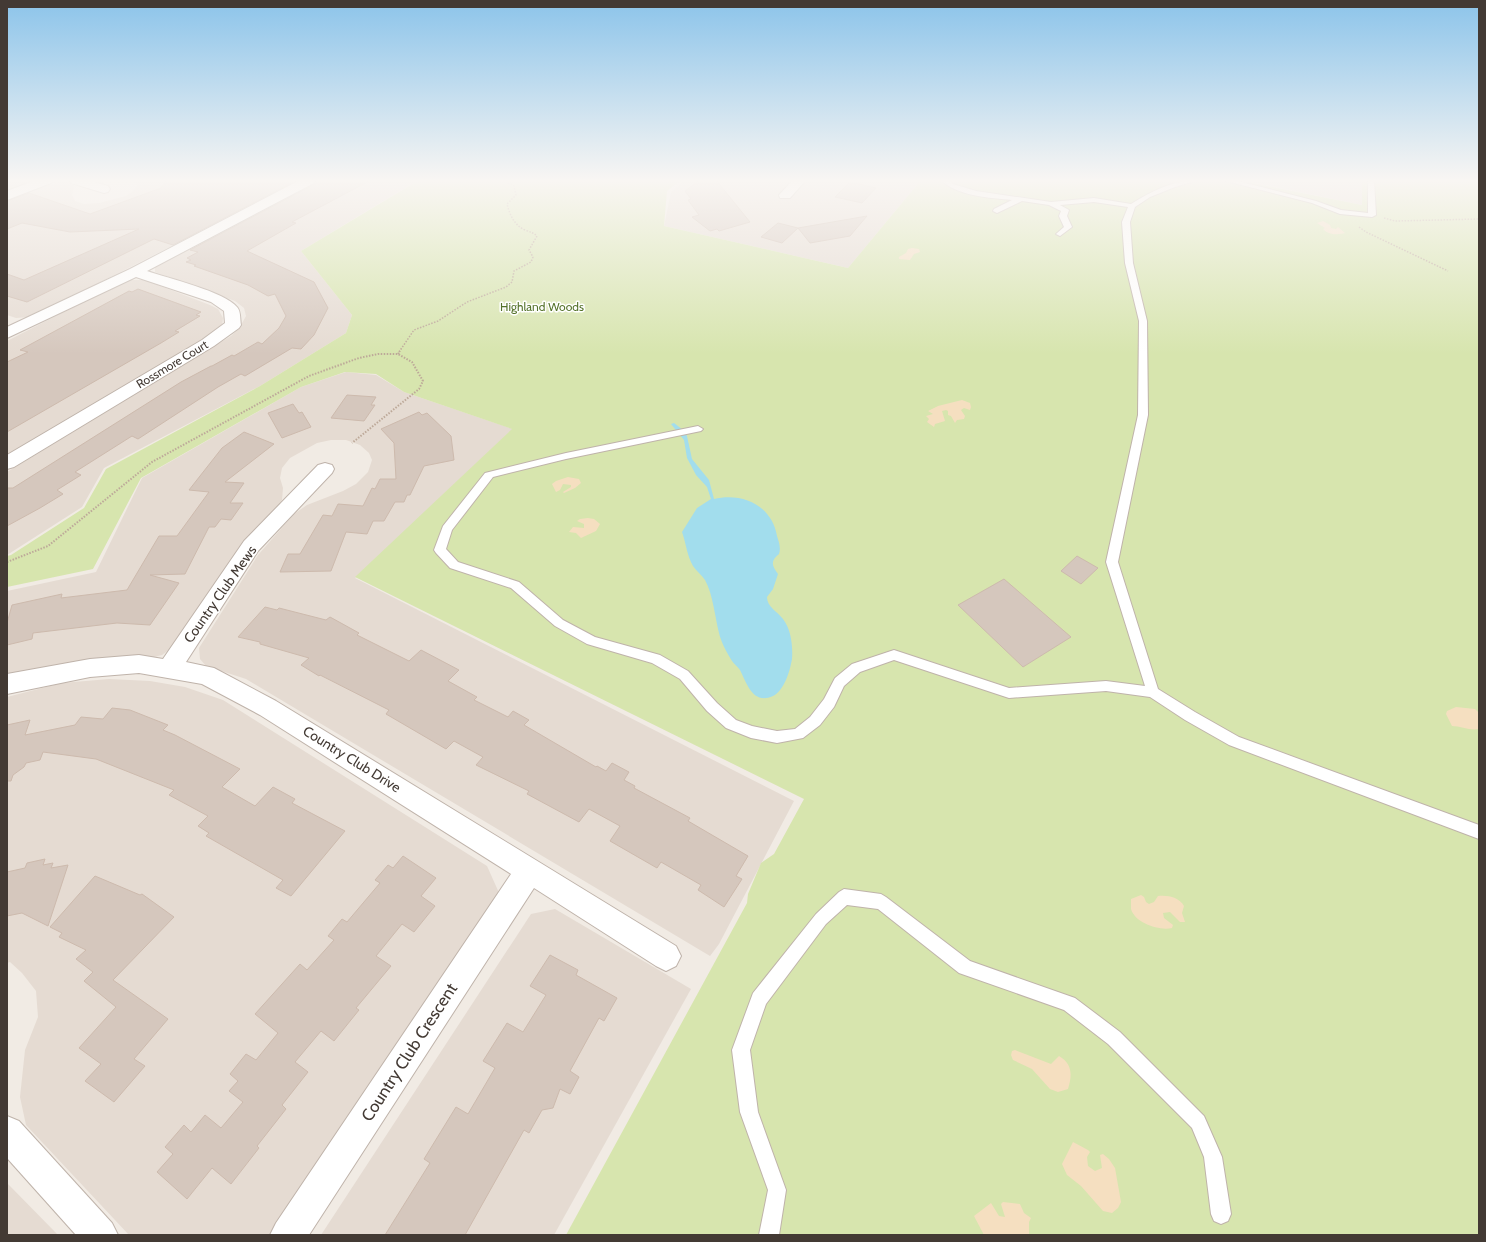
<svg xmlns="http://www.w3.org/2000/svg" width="1486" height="1242" font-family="Cabin,sans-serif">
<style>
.residential{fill:#e5dbd2}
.green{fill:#d7e5ae}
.sand{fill:#f5dfc0}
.water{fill:#a2dded}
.building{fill:#d5c7bd;stroke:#cdbaad}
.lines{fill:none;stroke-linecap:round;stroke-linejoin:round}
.service-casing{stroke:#bfb3aa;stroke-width:2}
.minor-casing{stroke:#bfb3aa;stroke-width:2}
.path-far1{stroke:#bda999;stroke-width:1.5;stroke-dasharray:1.5 1.5;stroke-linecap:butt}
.path{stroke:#bda999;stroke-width:2;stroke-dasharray:1.5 1.5;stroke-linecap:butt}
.service{fill:#fff;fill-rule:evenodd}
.minor{fill:#fff;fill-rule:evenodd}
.labels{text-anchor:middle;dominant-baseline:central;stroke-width:3;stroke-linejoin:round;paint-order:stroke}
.far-park-label{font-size:12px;fill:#54722a;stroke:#fff}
.far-street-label{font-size:12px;fill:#433a34;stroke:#fff}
.street-label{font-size:14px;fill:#433a34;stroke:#fff}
.near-street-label{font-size:17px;fill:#433a34;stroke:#fff}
</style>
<rect width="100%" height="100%" fill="#f1ebe4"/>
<g class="residential">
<path d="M7,180H37L7,193Z"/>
<path d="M134,180H301L42,312L29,317L16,318L7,315V201L46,185L62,182L70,183L74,186L72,195L75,201L84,204L99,203L126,196L133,191L137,186L136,181Z"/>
<path d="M318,180H418L301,251L352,315L346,333L260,386L104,468L82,507L7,555V472L231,336L240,327L246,316L244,308L235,301L155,272V267L160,261Z"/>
<path d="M685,180H921L848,268L664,226L671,192Z"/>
<path d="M1243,180H1362V205Z"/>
<path d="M129,280H145L210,305L218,309L223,318L222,326L211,335L7,457V341L120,283Z"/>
<path d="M346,372L376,375L404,392L513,429L355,578L794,801L719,944L710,956L246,679L206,666L200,659L199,648L258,555L294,514L307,505L343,491L356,484L368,472L372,460L369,453L360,445L346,440H331L317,443L290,458L282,468L280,478L283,488L282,500L275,512L173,647L162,655L150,658L92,659L53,665L7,676V591L96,572L142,478L301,387Z"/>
<path d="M109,679L150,681L185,687L223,700L487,866L500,895L270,1235H129L26,1125L20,1097L25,1050L38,1017L36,991L22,973L10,962L7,963V697L62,683Z"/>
<path d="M555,909L691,989L554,1235H321L531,914Z"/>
<path d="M7,1183L58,1235H7Z"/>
</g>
<path class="green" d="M419,180H681L667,191L664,226L848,268L921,180H1237L1362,205V180H1479V1235H566L747,903L748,894L761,863L774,854L804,799L355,577L512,429L404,392L376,374L345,372L301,387L141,478L93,569L7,587V556L11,555L84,508L106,469L260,386L346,333L352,315L301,251Z"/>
<g class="sand">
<path d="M1323,221L1330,225L1331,228L1336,229L1338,227L1345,233C1338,235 1328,235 1323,229L1325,228L1317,223Z"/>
<path d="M912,248L919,249L920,252L914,254L910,260L899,259V257L906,253L908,249Z"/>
<path d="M962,400L970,403L971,407L970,410L964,408L961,410L965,416L964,419L957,420L955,423L951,416L948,415V411L946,410L942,411L945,421L935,424L934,427L927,422L929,419L926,416L933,414L928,411L938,406Z"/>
<path d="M568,477L579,479L581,483L575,488L564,493L563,492L571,487V485L563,484L560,490L556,492L552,484L556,481Z"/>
<path d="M588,518L594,519L600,524L596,531L581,538L576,533L569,532L573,527L584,528V524L577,521L580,519Z"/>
<path d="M1456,707L1475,709L1479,713V729C1470,731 1461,726 1452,726L1446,714L1447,711Z"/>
<path d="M1141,895L1144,897L1146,902L1149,904L1154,902L1158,896C1168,895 1179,897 1184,906L1182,913L1185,922H1180L1170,912L1163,913L1164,918L1173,925L1172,928C1159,931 1135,923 1131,909C1131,906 1131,902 1131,899Z"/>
<path d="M1015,1050L1051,1064L1059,1056C1073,1064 1072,1076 1068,1089L1058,1092L1050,1089L1032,1069L1013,1060L1011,1055L1012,1051Z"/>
<path d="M1073,1142L1088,1150L1090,1152L1087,1157L1088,1166L1095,1171L1102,1168L1100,1155L1103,1154L1109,1159L1115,1168L1121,1202L1118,1208L1112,1213L1103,1211L1081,1186L1067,1175L1062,1164Z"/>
<path d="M1003,1202L1020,1204L1024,1213L1031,1218L1029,1222V1235H984L974,1216L991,1203L999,1216L1005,1217L1001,1204Z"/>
</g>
<path class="water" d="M674,423L683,430L687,436L692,459L709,480L714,499C743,492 772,506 777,536C779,542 781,548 779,554C770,561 772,566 778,574L773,589L767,597C767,607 777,611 783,619C791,629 793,646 792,659C790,671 784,691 773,696C753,705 747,684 740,670C738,667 734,664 732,661C727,653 721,642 719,633C715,618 713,594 705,580C702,575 696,571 693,566C687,556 686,543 682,532L697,508L711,499L707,487L696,475L687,458L684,440L671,424Z"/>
<g class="building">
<path d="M166,180H297L173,245L154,239L27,302L7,296V274L24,280L139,229L70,232L22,223L7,229V201L29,193L90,214L161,188Z"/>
<path d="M317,180H371L292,222L296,223L247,251L314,282L328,308L314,335L301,349L292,348L245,376L241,374L218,387L138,439L132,436L75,472L81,475L57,490L63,494L40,508L7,526V488H13L181,382L211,366H212L232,355L234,356L258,342L262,344L279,328L286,316L275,294L268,296L248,285L194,266L196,265L186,262L191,260L187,258L198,252L190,250L315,184Z"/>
<path d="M700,180H716L750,222L719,231L717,229L710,231L692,217L699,215L688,200L691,199L685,191Z"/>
<path d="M850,182L876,188L862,203L835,197Z"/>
<path d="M867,216L850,236L810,243L798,228L782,243L761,237L778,223L798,228Z"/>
<path d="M138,289L201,312L196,315L200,316L175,331L179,332L161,343L7,432V362L28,352L20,350L129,291L132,292Z"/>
<path d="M347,395L376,397L371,405H375L364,421L331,418Z"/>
<path d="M293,404L299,413L302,412L311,427L282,438L268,413Z"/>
<path d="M419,412L422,415L427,413L451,436L454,460L424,466L410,495H407L404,502H395L384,521H373L367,534L346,532L331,571L280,572L288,554H300L323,515L332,516L338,504L363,506L372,488L375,489L380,479H396L394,443L381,429Z"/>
<path d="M244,432L274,444L225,482L244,483L230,503H243L231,520L221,519L215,527H209L185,574L150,575L179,583L150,625L117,623L33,633L32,639L7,645V623L12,605L62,594L61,598L127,590L159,536H177L209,492L189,490L222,448Z"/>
<path d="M1077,556L1098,568L1081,584L1061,571Z"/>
<path d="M1004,579L1071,637L1023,667L958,605Z"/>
<path d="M265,607L277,610L279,608L326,620L330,617L359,633L357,635L409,661L421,650L459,670L448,681L477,697L474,700L508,717L513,711L529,720L524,725L596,767L597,766L606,771L612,763L629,772L624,780L635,786L634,788L690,818L688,821L748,856L736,876L742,879L724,907L698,890L701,885L661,862L657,868L610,841L620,826L589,809L579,822L527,794L529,791L476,765L483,757L454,741L446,749L386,714L389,710L320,675L319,676L301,665L309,658L260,644V642L238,637Z"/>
<path d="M112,708L130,710L168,725L163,730L175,735L240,769L222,787L255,806L273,787L295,799L292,803L345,831L291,896L276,888L283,880L206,836L209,833L198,826L208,816L169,795L174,790L96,759L43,752L40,760L26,763L24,767L13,775L11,781H7V725L30,720L25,735L75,725L81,717L103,719Z"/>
<path d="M403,856L436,878L421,896L435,906L414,932L402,924L376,956L391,966L356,1008L359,1010L334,1041L321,1031L295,1062L308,1072L282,1105L286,1109L257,1146L259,1148L231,1184L212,1168L187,1199L157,1172L173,1154L165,1147L184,1125L191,1132L205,1115L221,1128L243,1102L229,1091L238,1081L230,1074L246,1054L256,1060L278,1033L255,1014L300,964L307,970L334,940L328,936L342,919L347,922L380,883L375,880L388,865L393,868Z"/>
<path d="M45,859L43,865L53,863L51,868L68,865L48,926L22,913L7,916V872L25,868L27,863Z"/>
<path d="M95,876L140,895L142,894L174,917L113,980L168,1019L134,1059L145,1066L114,1102L85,1081L101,1064L79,1048L116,1007L84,981L93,972L76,959L86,950L59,937L62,933L50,927Z"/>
<path d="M550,955L578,970L576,975L617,998L604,1021L599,1018L570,1071L579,1077L570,1094L560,1089L553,1108L542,1110L529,1133L524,1130L465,1235H385L430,1163L424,1159L456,1107L468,1114L495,1068L483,1061L507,1023L523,1032L546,995L530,986Z"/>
</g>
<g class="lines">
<g class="service-casing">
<g id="service">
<path d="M941,180H948L953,184L976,191L1051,202L1094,198L1131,204C1152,191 1173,180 1198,180L1175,187L1150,197L1135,207L1130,222L1133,263L1147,321L1148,415L1118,562L1158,689L1195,712L1239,737L1479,825V839L1229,745L1185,720L1150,697L1106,691L1009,698L894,660L860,672L844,686L834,707L820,725L803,738L777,743L751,738L726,728L707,711L680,679L652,663L587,644L555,626L511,588L450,568L436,553L434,550L443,526L485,473L566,453L698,426L703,429L701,431L566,459L493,477L452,530L446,549L458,562L519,582L563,620L595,637L660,655L688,671L717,703L736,720L752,726L777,731L795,729L810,717L824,699L835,678L852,664L894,650L1009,688L1106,681L1145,686L1106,562L1138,415L1139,321L1125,263L1122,222L1128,207L1094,202L1060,205L1069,210L1067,216L1072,227L1060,236L1056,234L1064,227L1059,216L1061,211L1049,205L1022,201L997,213L993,211L994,209L1012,200C991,198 956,196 941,180Z"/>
<path d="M1222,180H1234L1316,201L1341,210L1368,213V180H1374L1376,215L1372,217L1340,214L1312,203Z"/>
<path d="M844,889L881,894L886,897L970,961L1075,998L1120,1032L1204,1116L1222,1157L1231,1214L1228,1221L1221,1224L1214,1221L1211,1214L1204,1157L1192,1128L1108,1044L1064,1010L959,973L878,909L847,905L826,924L766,1004L750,1050L758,1112L786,1190L779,1235H759L768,1190L740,1112L732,1050L753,993L816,914L839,892Z"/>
</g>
</g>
<g class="minor-casing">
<g id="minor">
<path d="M36,180H53L51,183L7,200V191Z"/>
<path d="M69,180H88L108,186L110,189L108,192L104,193L71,183Z"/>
<path d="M300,180H316L314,183L147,271C168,278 225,292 237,307C241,311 240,320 241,325L239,328L214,346L14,467L7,469V455L202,340L225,323L224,311L211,302L136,277L7,338V327L130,269Z"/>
<path d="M793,180H806L790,198H780L779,195Z"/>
<path d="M325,463L332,465L334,469L332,473L258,551L186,662L214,668L276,701L676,946L681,956L676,966L666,971L656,966L534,888L309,1235H270L276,1223L511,874L260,715L202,684L139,673L90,677L7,694V674L90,659L139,655L163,659L244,541L318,465Z"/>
<path d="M7,1116L19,1121L112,1223L118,1235H76L7,1158Z"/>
</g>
</g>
<g class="path-far1">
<path d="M1384,218L1395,221L1479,219"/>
<path d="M1359,227L1366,232L1448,271"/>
<path d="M399,352L414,330L438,321L467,302L506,287L512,282L514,271L531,262L533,257L529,250L537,236C534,233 530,232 525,230C514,225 510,215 507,204L516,195L514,186L503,180"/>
</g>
<g class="path">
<path d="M398,354L400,351"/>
<path d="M7,562L48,546L152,462L309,376L359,358L378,354H398L412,362L423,381L419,389L352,443"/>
</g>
<use href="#service" class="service"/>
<use href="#minor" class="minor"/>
</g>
<linearGradient id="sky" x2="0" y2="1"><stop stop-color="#8cc4ea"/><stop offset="0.51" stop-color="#f9f6f3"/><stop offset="1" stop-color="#f9f6f3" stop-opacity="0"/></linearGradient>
<rect width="1486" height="354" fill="url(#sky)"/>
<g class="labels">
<g class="far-park-label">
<text x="542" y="306">Highland Woods</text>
</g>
<g class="far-street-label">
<text transform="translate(172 364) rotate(-31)">Rossmore Court</text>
</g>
<g class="street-label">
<text transform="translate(220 594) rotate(-55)">Country Club Mews</text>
<text transform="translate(352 759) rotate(32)">Country Club Drive</text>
</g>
<g class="near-street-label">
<text transform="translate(409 1052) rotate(-57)">Country Club Crescent</text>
</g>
</g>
<rect width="1486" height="1242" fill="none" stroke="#433a34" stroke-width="16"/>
</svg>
